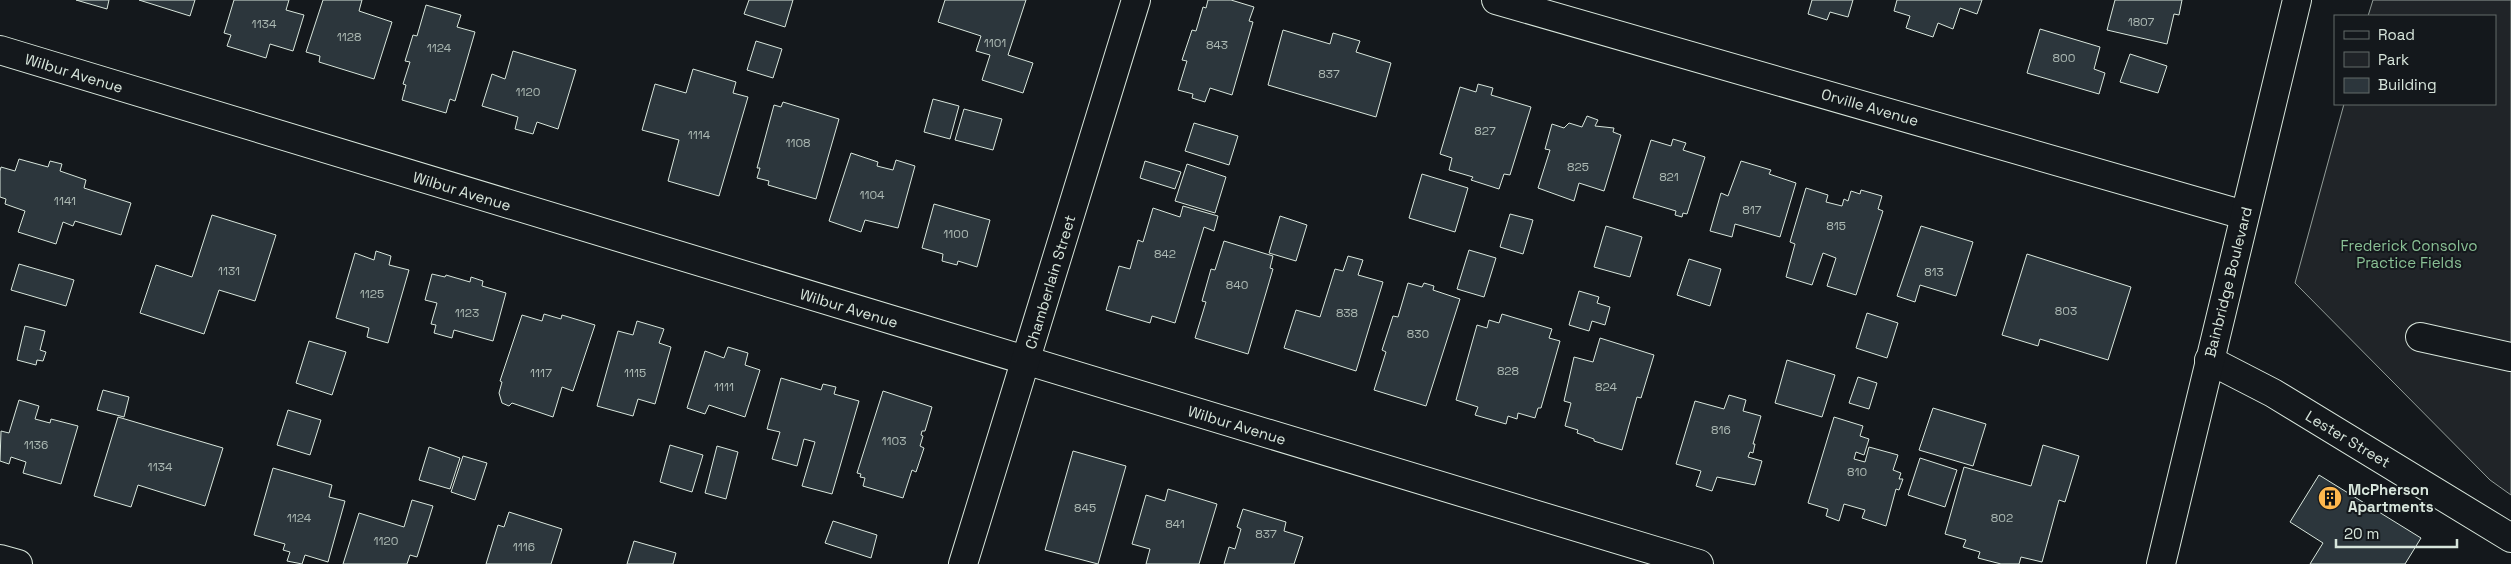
<svg xmlns="http://www.w3.org/2000/svg" width="2511" height="564" font-family="'Space Grotesk',sans-serif">
<style>
.green{fill:#202428;stroke:#939e99}
.building{fill:#2c363c;stroke:#d8e6dc}
.lines{fill:none;stroke-linecap:round;stroke-linejoin:round}
.minor-casing{stroke:#d8e6dc;stroke-width:30}
.primary-casing{stroke:#d8e6dc;stroke-width:30}
.minor{stroke:#14181c;stroke-width:28}
.primary{stroke:#14181c;stroke-width:28}
.labels{text-anchor:middle;dominant-baseline:central;stroke-width:4;stroke-linejoin:round;paint-order:stroke}
.number-label{font-size:12px;fill:#adbab4}
.street-label{font-size:15px;fill:#d8e6dc;stroke:#14181c}
.park-label{font-size:15px;fill:#8ac095;stroke:#14181c}
.poi-label{font-size:15px;font-weight:bold;fill:#d8e6dc;stroke:#14181c;text-anchor:start}
</style>
<rect width="100%" height="100%" fill="#14181c"/>
<path class="green" d="M2373,0H2511V495L2490,480L2295,283L2344,104H2495V16H2368Z"/>
<g class="building">
<path d="M76,0H109L107,9Z"/>
<path d="M139,0H195L190,16Z"/>
<path d="M234,0H289L286,10L304,15L293,51L270,44L266,58L227,46L231,35L224,33Z"/>
<path d="M323,0H362L359,11L392,22L374,79L319,62L320,56L306,52Z"/>
<path d="M749,0H793L785,27L744,14Z"/>
<path d="M945,0H1026L1008,55L1033,63L1023,93L982,80L990,55L976,51L981,36L938,22Z"/>
<path d="M1208,0H1231L1254,7L1249,21L1253,22L1232,95L1210,88L1205,102L1192,98L1193,94L1178,90L1187,61L1182,60L1192,30L1196,31L1203,7L1206,8Z"/>
<path d="M1812,0H1853L1848,17L1830,12L1827,20L1808,14Z"/>
<path d="M1897,0H1982L1977,14L1960,8L1953,29L1938,23L1933,37L1906,28L1910,16L1894,11Z"/>
<path d="M2115,0H2182L2179,15L2174,14L2167,44L2107,30Z"/>
<path d="M426,5L461,15L457,27L475,32L455,101L450,99L446,113L402,100L406,85L403,84L410,62L405,61L413,35L417,36Z"/>
<path d="M2040,29L2100,47L2094,69L2105,73L2099,94L2027,73Z"/>
<path d="M1283,30L1330,44L1333,33L1360,41L1356,52L1391,63L1376,117L1268,85Z"/>
<path d="M756,41L782,49L773,78L747,70Z"/>
<path d="M513,51L576,70L558,129L537,122L533,134L515,129L518,117L482,106L492,74L505,79Z"/>
<path d="M2130,54L2167,66L2158,93L2120,82Z"/>
<path d="M693,69L736,82L733,93L748,97L719,196L668,181L679,140L642,130L655,84L686,93Z"/>
<path d="M1478,84L1493,88L1491,95L1531,107L1510,175L1504,174L1499,189L1471,180L1473,177L1449,170L1452,158L1440,154L1460,87L1476,92Z"/>
<path d="M933,99L959,106L950,139L924,132Z"/>
<path d="M783,102L839,119L816,199L768,185L769,181L757,178L760,168H757L774,105L781,107Z"/>
<path d="M964,109L1002,119L993,150L955,140Z"/>
<path d="M1587,116L1598,120L1595,126L1614,128L1613,132L1621,135L1604,191L1579,183L1574,201L1538,188L1550,150L1545,149L1552,124L1564,128L1569,123L1582,127Z"/>
<path d="M1194,123L1238,136L1229,165L1185,151Z"/>
<path d="M1673,139L1686,143L1683,150L1705,157L1687,214L1683,213L1682,217L1675,215L1676,211L1633,198L1651,140L1671,146Z"/>
<path d="M851,153L878,162L877,166L893,170L896,160L915,166L898,228L865,220L861,232L829,221Z"/>
<path d="M19,159L48,167L50,161L62,164L60,171L86,180L84,188L131,203L121,235L75,221L73,226L63,222L56,244L18,232L25,211L5,204L6,199L0,197V171L1,167L15,171Z"/>
<path d="M1145,161L1181,172L1175,189L1140,178Z"/>
<path d="M1741,161L1771,170L1769,174L1796,183L1780,237L1735,224L1732,237L1710,231L1721,193L1728,196Z"/>
<path d="M1187,164L1226,177L1215,213L1175,201Z"/>
<path d="M1422,174L1468,188L1455,232L1409,218Z"/>
<path d="M1806,188L1828,195L1826,202L1842,206L1844,199L1848,201L1851,191L1860,194L1861,190L1882,196L1878,209L1883,211L1856,295L1827,286L1836,258L1823,253L1812,285L1786,277L1795,244L1790,242Z"/>
<path d="M934,204L990,220L977,267L958,261L957,265L942,261L943,254L922,248Z"/>
<path d="M1183,206L1218,216L1214,231L1204,227L1175,323L1152,316L1150,323L1106,310L1119,266L1130,269L1138,240L1143,242L1153,208L1180,217Z"/>
<path d="M1510,214L1533,220L1523,254L1500,247Z"/>
<path d="M212,215L276,235L255,301L219,290L204,334L140,313L156,265L192,277Z"/>
<path d="M1280,216L1307,225L1296,261L1269,253Z"/>
<path d="M1606,226L1642,237L1630,277L1594,267Z"/>
<path d="M1921,226L1973,242L1956,296L1920,285L1915,302L1897,296Z"/>
<path d="M1224,241L1273,256L1270,268L1273,269L1248,354L1195,338L1206,302L1202,301L1211,269L1215,270Z"/>
<path d="M1469,250L1496,258L1484,297L1457,289Z"/>
<path d="M376,251L391,256L389,265L409,270L388,343L367,337L369,328L336,318L355,253L374,260Z"/>
<path d="M2027,254L2131,287L2108,360L2040,339L2038,346L2002,335Z"/>
<path d="M1348,256L1363,260L1358,275L1383,282L1356,371L1284,348L1296,310L1320,317L1335,269L1343,271Z"/>
<path d="M1689,259L1721,269L1710,306L1677,295Z"/>
<path d="M19,264L74,280L66,306L11,290Z"/>
<path d="M432,274L445,277L446,275L470,282L471,277L483,281L482,286L506,293L493,341L454,330L452,338L434,333L436,325L431,324L437,303L425,300Z"/>
<path d="M1408,283L1422,287L1424,283L1434,286L1433,290L1460,299L1426,406L1374,390L1386,352L1382,350L1393,316L1398,317Z"/>
<path d="M1579,291L1599,297L1597,303L1610,307L1605,325L1592,321L1589,331L1569,325Z"/>
<path d="M1867,313L1898,323L1887,358L1856,348Z"/>
<path d="M544,314L561,319L562,315L595,325L573,391L562,387L553,417L512,403L509,406L502,403L499,393L502,382L500,381L522,315L542,321Z"/>
<path d="M1502,314L1552,329L1549,338L1560,341L1541,408H1538L1535,418L1518,413L1517,419L1508,416L1506,424L1475,415L1478,407L1456,400L1477,325L1487,328L1489,320L1499,323Z"/>
<path d="M637,321L664,329L659,343L671,347L655,404L638,399L633,416L597,406L618,331L633,335Z"/>
<path d="M25,326L45,331L40,350L46,352L43,361L37,360L36,365L17,360Z"/>
<path d="M1600,338L1654,355L1641,398L1637,397L1622,450L1594,441V439L1577,433L1578,430L1565,426L1571,403L1564,401L1574,357L1593,362Z"/>
<path d="M309,341L346,352L332,395L296,383Z"/>
<path d="M728,347L748,353L745,365L760,370L745,417L709,405L705,414L687,408L705,351L724,358Z"/>
<path d="M1787,360L1835,375L1822,417L1775,403Z"/>
<path d="M1858,377L1877,383L1869,409L1849,403Z"/>
<path d="M781,378L821,390L823,384L836,387L834,394L859,401L832,494L802,486L815,442L804,439L797,466L772,459L780,432L767,429Z"/>
<path d="M103,390L129,397L124,417L97,410Z"/>
<path d="M883,391L932,407L925,431H922L921,435L923,436L920,446L924,448L916,472L912,470L903,498L863,486L865,478L860,477L861,474L857,473Z"/>
<path d="M1729,395L1746,400L1743,411L1761,416L1753,444H1755L1753,453L1750,452L1748,457L1762,461L1755,485L1717,477L1712,491L1696,486L1701,471L1676,464L1695,401L1724,409Z"/>
<path d="M19,400L39,406L35,419L50,423L51,419L78,426L61,484L23,473L26,462L11,457L9,464L0,461L1,431L9,433Z"/>
<path d="M1933,408L1986,424L1973,466L1919,450Z"/>
<path d="M288,410L321,420L310,455L277,445Z"/>
<path d="M118,417L223,448L205,506L138,485L131,507L94,496Z"/>
<path d="M1834,417L1863,426L1860,436L1869,439L1864,455L1856,452L1854,459L1865,462L1869,447L1898,455L1893,470L1901,473L1899,479H1903L1899,490L1896,489L1886,526L1862,518L1865,510L1844,504L1839,521L1826,516L1828,509L1808,503Z"/>
<path d="M670,445L703,455L692,492L660,482Z"/>
<path d="M2043,445L2079,456L2065,502L2059,500L2042,562L2021,557L2019,564H2001L1978,558L1980,552L1963,547L1966,540L1945,534L1964,467L2031,486Z"/>
<path d="M717,446L738,452L726,499L705,493Z"/>
<path d="M429,447L460,458L450,489L419,480Z"/>
<path d="M1073,451L1126,466L1098,564L1045,550Z"/>
<path d="M463,456L487,463L475,500L451,492Z"/>
<path d="M1920,458L1957,470L1945,507L1908,495Z"/>
<path d="M273,468L332,485L329,497L345,501L328,562L305,555L302,564L287,561L290,552L283,550L285,544L254,535Z"/>
<path d="M2319,475L2421,538L2405,564H2310L2323,543L2290,522Z"/>
<path d="M1168,489L1217,504L1199,564H1146L1150,549L1132,544L1146,495L1165,501Z"/>
<path d="M412,500L433,506L417,557L410,555L407,564H343L359,513L404,527Z"/>
<path d="M1243,509L1286,522L1284,531L1303,537L1294,564H1224L1229,547L1235,549L1241,529L1237,527Z"/>
<path d="M509,512L562,529L551,564H486L498,525L504,527Z"/>
<path d="M833,521L877,535L871,558L825,543Z"/>
<path d="M634,541L676,553L673,564H627Z"/>
</g>
<g class="lines">
<g class="minor-casing">
<g id="minor">
<path d="M1496,0L2244,215"/>
<path d="M0,50L1699,564"/>
<path d="M2420,337L2511,357"/>
<path d="M2209,360L2273,393L2511,538"/>
<path d="M0,559L18,564"/>
<path d="M963,564L1136,0"/>
</g>
</g>
<g class="primary-casing">
<path id="primary" d="M2161,564L2297,0"/>
</g>
<use href="#minor" class="minor"/>
<use href="#primary" class="primary"/>
</g>
<defs>
<g id="building-disc" transform="scale(1.25)"><circle r="9.5" fill="#ffb74d" stroke="#14181c"/><path d="M-4-6H4V6H1V3H-1V6H-4ZM-2.5-4.3h1.7v1.8h-1.7ZM.8-4.3h1.7v1.8H.8ZM-2.5-1h1.7V.8h-1.7ZM.8-1h1.7V.8H.8Z" fill="#111"/></g>
</defs>
<g fill-rule="evenodd">
<use href="#building-disc" x="2330" y="498"/>
</g>
<g class="labels">
<g class="number-label">
<text x="2141" y="22">1807</text>
<text x="264" y="24">1134</text>
<text x="349" y="37">1128</text>
<text x="995" y="43">1101</text>
<text x="1217" y="45">843</text>
<text x="439" y="48">1124</text>
<text x="2064" y="58">800</text>
<text x="1329" y="74">837</text>
<text x="528" y="92">1120</text>
<text x="1485" y="131">827</text>
<text x="699" y="135">1114</text>
<text x="798" y="143">1108</text>
<text x="1578" y="167">825</text>
<text x="1669" y="177">821</text>
<text x="872" y="195">1104</text>
<text x="65" y="201">1141</text>
<text x="1752" y="210">817</text>
<text x="1836" y="226">815</text>
<text x="956" y="234">1100</text>
<text x="1165" y="254">842</text>
<text x="229" y="271">1131</text>
<text x="1934" y="272">813</text>
<text x="1237" y="285">840</text>
<text x="372" y="294">1125</text>
<text x="2066" y="311">803</text>
<text x="467" y="313">1123</text>
<text x="1347" y="313">838</text>
<text x="1418" y="334">830</text>
<text x="1508" y="371">828</text>
<text x="541" y="373">1117</text>
<text x="635" y="373">1115</text>
<text x="724" y="387">1111</text>
<text x="1606" y="387">824</text>
<text x="1721" y="430">816</text>
<text x="894" y="441">1103</text>
<text x="36" y="445">1136</text>
<text x="160" y="467">1134</text>
<text x="1857" y="472">810</text>
<text x="1085" y="508">845</text>
<text x="299" y="518">1124</text>
<text x="2002" y="518">802</text>
<text x="1175" y="524">841</text>
<text x="1266" y="534">837</text>
<text x="386" y="541">1120</text>
<text x="524" y="547">1116</text>
</g>
<g class="street-label">
<text transform="translate(74 73) rotate(17)">Wilbur Avenue</text>
<text transform="translate(1870 107) rotate(16)">Orville Avenue</text>
<text transform="translate(462 191) rotate(17)">Wilbur Avenue</text>
<text transform="translate(1050 282) rotate(-73)">Chamberlain Street</text>
<text transform="translate(2228 282) rotate(-76)">Bainbridge Boulevard</text>
<text transform="translate(849 308) rotate(17)">Wilbur Avenue</text>
<text transform="translate(1237 425) rotate(17)">Wilbur Avenue</text>
<text transform="translate(2348 439) rotate(31)">Lester Street</text>
</g>
<g class="park-label">
<text x="2409" y="245">Frederick Consolvo<tspan x="2409" dy="17">Practice Fields</tspan></text>
</g>
<g class="poi-label">
<text x="2348" y="489">McPherson<tspan x="2348" dy="17">Apartments</tspan></text>
</g>
</g>
<rect x="2334" y="15" width="162" height="90" fill="#14181c" stroke="#626a69"/>
<rect x="2344" y="31" width="25" height="8" fill="#14181c" stroke="#626a69"/>
<text x="2378" y="40" font-size="15" fill="#d8e6dc">Road</text>
<rect x="2344" y="52" width="25" height="15" fill="#202428" stroke="#626a69"/>
<text x="2378" y="65" font-size="15" fill="#d8e6dc">Park</text>
<rect x="2344" y="78" width="25" height="15" fill="#2c363c" stroke="#626a69"/>
<text x="2378" y="90" font-size="15" fill="#d8e6dc">Building</text>
<path d="M2336 539v8h121v-8" fill="none" stroke="#d8e6dc" stroke-width="2.5"/>
<text x="2344" y="539" font-size="15" fill="#d8e6dc" stroke="#14181c" stroke-width="4" paint-order="stroke">20 m</text>
</svg>
